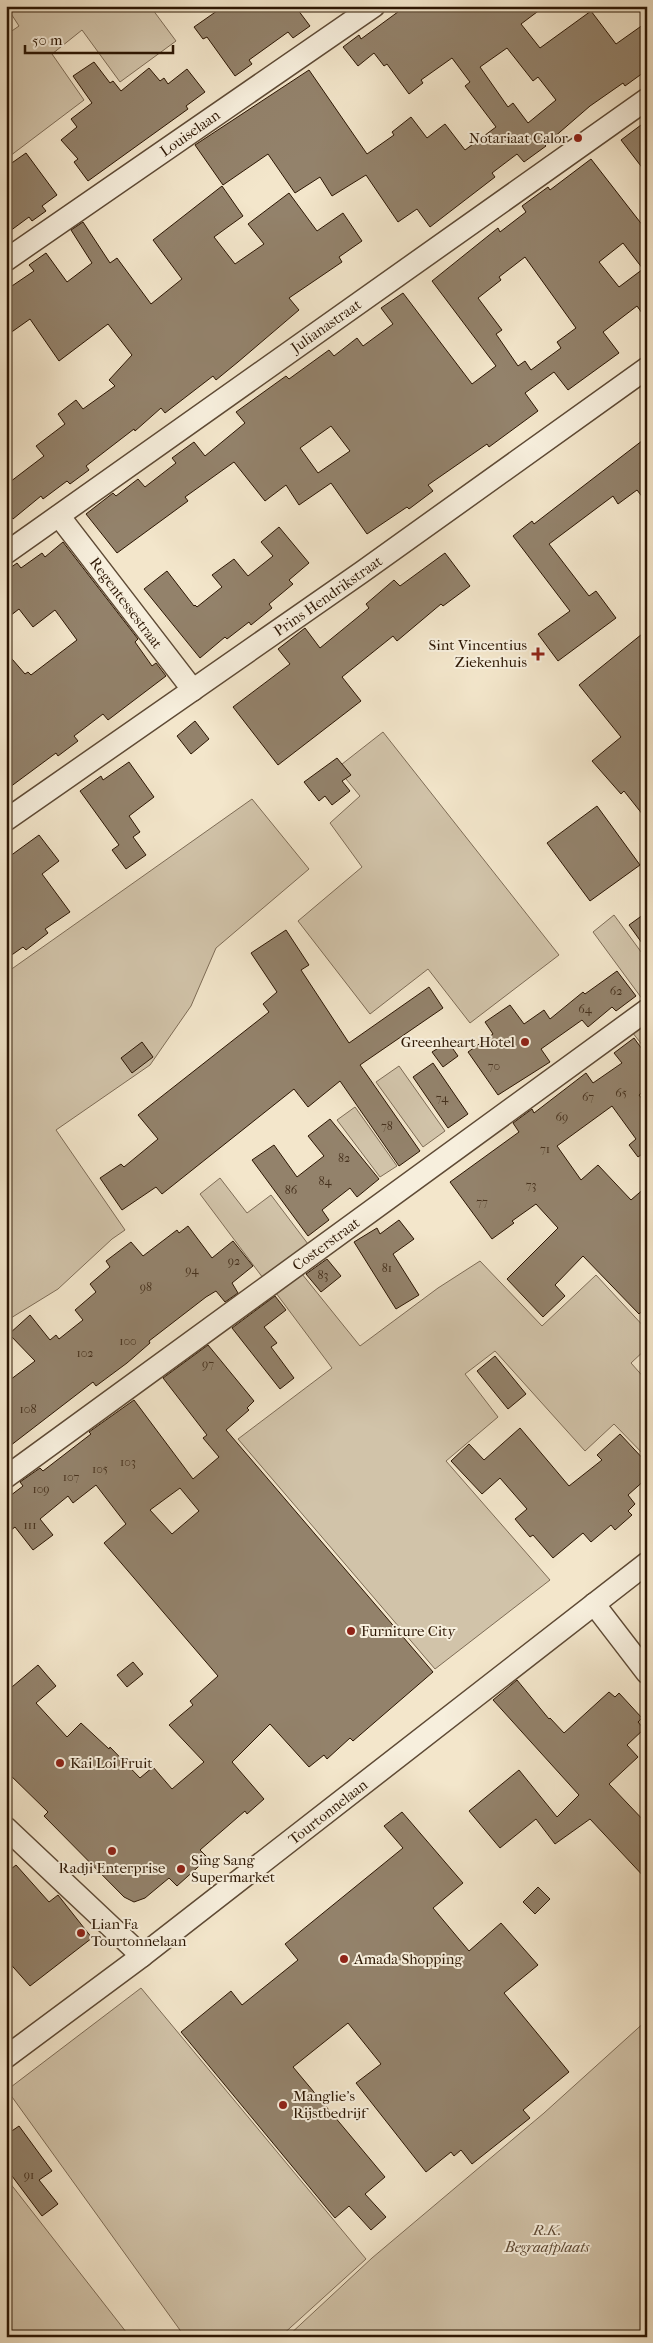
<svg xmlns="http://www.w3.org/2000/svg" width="653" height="2343" font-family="'IM FELL French Canon',serif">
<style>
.green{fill:#d1c3a9;stroke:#7e6c56}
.building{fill:#93826b;stroke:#2c1603;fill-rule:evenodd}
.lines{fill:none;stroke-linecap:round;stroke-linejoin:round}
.minor-casing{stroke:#5e4a35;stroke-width:24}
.minor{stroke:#f7efdd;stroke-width:21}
.poi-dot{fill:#8f2418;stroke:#f7efdd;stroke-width:2}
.labels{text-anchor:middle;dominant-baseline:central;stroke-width:4;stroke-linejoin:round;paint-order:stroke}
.number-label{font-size:12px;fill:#46311d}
.street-label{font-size:15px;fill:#2c1603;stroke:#f7efdd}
.poi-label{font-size:15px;fill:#2c1603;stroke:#f7efdd;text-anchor:start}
.park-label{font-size:15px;font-style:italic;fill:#5e4a35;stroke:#f7efdd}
</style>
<rect width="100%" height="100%" fill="#f3e6cb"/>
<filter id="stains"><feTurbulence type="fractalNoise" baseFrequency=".004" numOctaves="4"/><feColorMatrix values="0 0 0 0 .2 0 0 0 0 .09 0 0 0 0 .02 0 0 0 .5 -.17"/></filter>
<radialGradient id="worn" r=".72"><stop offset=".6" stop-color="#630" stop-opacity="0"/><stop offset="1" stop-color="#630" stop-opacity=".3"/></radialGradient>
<g class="green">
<path d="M6,6H150L176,41L120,82L82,30L52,54L84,100L6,159V35L19,26Z"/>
<path d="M383,732L559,955L470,1023L428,969L370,1014L298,921L362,867L330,823L360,796L337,768Z"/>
<path d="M252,799L309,869L216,948L191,1006L150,1065L56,1130L125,1230L112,1239L58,1289L6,1321V973Z"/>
<path d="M614,915L647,960V997L643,1000L593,932Z"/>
<path d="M645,1023L647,1026V1051L632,1032Z"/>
<path d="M399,1066L445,1131L423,1147L376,1082Z"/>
<path d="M355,1107L397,1166L380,1177L337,1120Z"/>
<path d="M220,1178L247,1213L271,1195L308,1244L263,1278L200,1194Z"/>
<path d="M480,1261L542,1326L596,1275L647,1330V1348L631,1363L647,1381V1458L614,1424L585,1451L495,1351L465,1374L498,1417L446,1461L550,1580L435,1669L238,1439L332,1368L276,1293L302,1274L360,1346L438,1288Z"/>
<path d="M141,1988L366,2259L280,2337H185L7,2090Z"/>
<path d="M647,2020V2337H287L372,2258L544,2113Z"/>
<path d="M6,2178L130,2337H6Z"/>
</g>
<g class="building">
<path d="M224,6H295L310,26L293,38L288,32L249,60L252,64L235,76L207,37L203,39L194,27Z"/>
<path d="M406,6H545L521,24L540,48L591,11L616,44L647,22V70L625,86L623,83L590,106L545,145L546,146L524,162L517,154L492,173L495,177L430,227L417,209L398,222L366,175L332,196L320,177L295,193L268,154L223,185L195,145L309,70L367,154L394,135L392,132L411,117L427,138L445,124L465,150L496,127L465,86L470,82L452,58L421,80L423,83L409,94L387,64L384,66L374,53L358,66L343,47L359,35L361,39ZM507,48L533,81L538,77L556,100L528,123L513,103L508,107L480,67Z"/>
<path d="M94,62L110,83L113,81L121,91L149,68L160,81L164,78L168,84L187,69L205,92L186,106L188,109L88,181L74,162L78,159L61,140L77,127L71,119L92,103L73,76Z"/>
<path d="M641,125L647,133V174L621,140Z"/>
<path d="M26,153L57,195L42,206L46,211L32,221L29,217L6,234V167Z"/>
<path d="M591,159L647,231V320L637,306L603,332L619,353L568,390L554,372L525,393L538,411L489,447L487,444L428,485L433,491L409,509L407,507L367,534L331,483L299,505L286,485L265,501L234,462L185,497L188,501L117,553L86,514L113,493L116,496L138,479L145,487L176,463L172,458L194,442L205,456L245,423L236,412L286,376L289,379L329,350L334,356L357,338L363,346L393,324L381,308L403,293L472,384L496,366L432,281L498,228L500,232L526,212L522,206L548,187L550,190ZM623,243L643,269L619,287L599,262ZM525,257L576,328L557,342L561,348L531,370L525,361L518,366L496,334L502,330L478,298L501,280L499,277ZM331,426L350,451L318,473L300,448Z"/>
<path d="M222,186L243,216L214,237L235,264L264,244L248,224L289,193L317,231L343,213L362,241L339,257L342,262L289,298L299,310L238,362L216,380L213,376L165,413L161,408L135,431L134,429L86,466L89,470L70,484L67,481L43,499L41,496L13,519L6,510V485L44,456L36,446L65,424L58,414L76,400L83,409L115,386L109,380L132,355L108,324L59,361L30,319L6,336V290L34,271L29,265L46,253L67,282L92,263L71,230L83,222L110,263L117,258L151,304L182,279L153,240Z"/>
<path d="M647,437V503L637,490L618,504L613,496L549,544L589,596L596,591L616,618L558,661L538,634L570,611L513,536L532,521L534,524Z"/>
<path d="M279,527L309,563L289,580L293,584L269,604L272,608L251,625L249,622L227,639L225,637L200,658L144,589L167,571L194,606L195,605L197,607L222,587L212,575L234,559L248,576L273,556L261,542Z"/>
<path d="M63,542L138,639L135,642L152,666L156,663L166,676L108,720L103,714L74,736L78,741L58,756L56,753L6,790V652L25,674L28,672L31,675L77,640L55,610L33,627L19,609L6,619V571L17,563L21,568L42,553L45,557Z"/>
<path d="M445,553L470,586L443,606L441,604L397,641L393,636L342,677L361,701L278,765L233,707L290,664L278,649L305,628L320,648L369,608L366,604L394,580L400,586Z"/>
<path d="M647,630V820L624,791L621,794L592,761L621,737L579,685Z"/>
<path d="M195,721L209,739L191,754L177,736Z"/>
<path d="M337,758L351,775L342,781L350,791L332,805L325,796L319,801L304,782Z"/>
<path d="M129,762L154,797L129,816L140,832L133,837L146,855L126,869L112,850L119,845L80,791L101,776L103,780Z"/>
<path d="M597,806L640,865L590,901L547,843Z"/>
<path d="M39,835L59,861L42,874L70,912L45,929L48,933L26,950L23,947L6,959V859Z"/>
<path d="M647,912V950L629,925Z"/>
<path d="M286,930L309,965L301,970L349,1043L429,987L443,1008L360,1065L420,1151L399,1166L340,1081L308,1107L294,1089L162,1194L156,1187L122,1210L100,1178L121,1164L124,1167L158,1139L138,1115L269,1012L263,1004L277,992L251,953Z"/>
<path d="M617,971L636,996L616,1011L612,1007L588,1027L582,1020L541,1049L550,1062L498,1095L468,1052L493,1034L485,1022L510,1005L524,1024L544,1010L550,1019L583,992L585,994Z"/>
<path d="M634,1038L647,1056V1089L639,1095L647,1105V1155L645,1152L638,1157L629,1145L636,1139L612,1106L557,1146L581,1180L598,1165L631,1200L647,1186V1307L639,1314L583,1256L555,1285L565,1296L543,1317L507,1279L558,1228L536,1204L512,1221L514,1223L492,1239L450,1182L519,1132L513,1123L532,1109L534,1113L586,1073L593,1083L622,1063L614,1053Z"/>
<path d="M142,1042L153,1057L132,1073L121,1058Z"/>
<path d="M448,1042L458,1056L443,1067L432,1052Z"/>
<path d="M433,1063L468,1114L448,1128L413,1077Z"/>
<path d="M330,1119L379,1179L357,1197L350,1188L322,1210L329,1220L308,1236L252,1160L274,1145L297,1177L324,1156L308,1136Z"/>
<path d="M399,1220L414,1239L393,1254L419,1295L396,1309L354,1242L377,1228L380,1234Z"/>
<path d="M188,1226L212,1258L233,1241L253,1266L232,1283L238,1293L225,1302L216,1291L206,1297L149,1341L150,1343L127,1363L96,1386L93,1382L6,1449V1383L35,1361L9,1334L30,1315L50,1340L56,1335L59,1339L83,1320L75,1310L96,1292L90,1284L110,1267L106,1261L131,1242L143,1256L177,1230L179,1233Z"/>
<path d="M327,1259L341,1276L321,1292L306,1274Z"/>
<path d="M275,1296L286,1310L264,1327L277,1343L271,1347L294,1378L280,1389L232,1328Z"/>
<path d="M208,1345L254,1401L247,1408L249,1410L226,1430L433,1672L353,1741L350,1738L327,1759L324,1755L309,1767L270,1724L232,1762L264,1799L247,1814L245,1811L200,1850L208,1858L177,1886L169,1878L145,1898L134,1902L124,1897L44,1816L48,1812L6,1771V1692L38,1665L56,1686L36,1703L67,1737L81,1723L109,1749L110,1747L140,1778L153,1767L172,1789L204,1762L169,1725L193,1705L190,1701L218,1676L104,1543L126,1524L96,1485L73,1503L68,1496L40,1519L53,1535L33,1550L15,1527L6,1534V1499L23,1486L20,1482L40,1468L43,1471L91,1434L89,1432L134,1400L193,1479L219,1457L203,1438L207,1435L163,1378ZM180,1488L199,1511L172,1534L150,1510Z"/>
<path d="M495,1356L526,1394L508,1409L477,1371Z"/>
<path d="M520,1428L569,1486L602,1460L597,1455L620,1434L647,1463V1478L628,1495L635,1504L628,1511L632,1515L615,1530L611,1525L591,1542L583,1533L553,1558L533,1535L530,1537L515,1519L527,1509L500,1478L482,1494L451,1461L469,1444L484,1460Z"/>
<path d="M133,1662L143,1674L127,1687L117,1675Z"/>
<path d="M517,1680L549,1719L550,1718L564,1733L609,1692L615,1697L619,1693L642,1718L638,1722L644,1729L627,1745L638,1757L609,1784L647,1824V1880L590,1819L555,1844L536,1819L500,1848L469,1811L519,1770L557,1817L579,1795L493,1700Z"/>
<path d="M402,1812L463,1883L433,1908L469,1951L501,1923L538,1965L504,1993L569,2072L523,2110L530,2118L472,2164L461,2150L454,2156L451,2152L426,2172L356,2083L381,2064L348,2023L293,2067L385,2177L365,2194L386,2217L371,2230L349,2206L335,2218L181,2032L231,1991L242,2005L298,1960L285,1944L403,1848L384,1826Z"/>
<path d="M16,1865L49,1902L58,1895L92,1938L30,1986L6,1959V1873Z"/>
<path d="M538,1887L550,1899L535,1914L523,1902Z"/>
<path d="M19,2126L52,2171L39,2180L58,2204L42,2216L6,2168V2135Z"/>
</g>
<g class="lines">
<g class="minor-casing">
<g id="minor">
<path d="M6,260L374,6"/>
<path d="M59,516L193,690"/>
<path d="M6,553L647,99"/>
<path d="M6,820L362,572L647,368"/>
<path d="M6,1477L647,1010"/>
<path d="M594,1604L647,1673"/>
<path d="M6,1828L142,1956"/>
<path d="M6,2057L142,1956L647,1563"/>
</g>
</g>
<use href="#minor" class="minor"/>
</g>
<g class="poi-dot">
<circle cx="578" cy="138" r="5"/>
<path d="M535.5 646.5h5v5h5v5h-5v5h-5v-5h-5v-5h5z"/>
<circle cx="525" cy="1042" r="5"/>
<circle cx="351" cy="1631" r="5"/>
<circle cx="60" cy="1763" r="5"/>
<circle cx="112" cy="1851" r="5"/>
<circle cx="181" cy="1869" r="5"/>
<circle cx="81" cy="1933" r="5"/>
<circle cx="344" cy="1959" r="5"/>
<circle cx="283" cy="2105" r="5"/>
</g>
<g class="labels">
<g class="number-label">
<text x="616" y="991">62</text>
<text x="585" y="1009">64</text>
<text x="494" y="1066">70</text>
<text x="621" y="1093">65</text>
<text x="588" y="1097">67</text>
<text x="442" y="1098">74</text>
<text x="562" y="1117">69</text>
<text x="387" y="1126">78</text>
<text x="545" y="1149">71</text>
<text x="344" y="1158">82</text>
<text x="325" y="1181">84</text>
<text x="531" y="1185">73</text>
<text x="291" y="1190">86</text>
<text x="482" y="1202">77</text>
<text x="234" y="1261">92</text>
<text x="387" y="1268">81</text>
<text x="192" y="1270">94</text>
<text x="323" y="1275">83</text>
<text x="146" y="1287">98</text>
<text x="128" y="1341">100</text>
<text x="85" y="1353">102</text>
<text x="208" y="1364">97</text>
<text x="28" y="1409">108</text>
<text x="128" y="1462">103</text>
<text x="100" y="1469">105</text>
<text x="71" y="1477">107</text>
<text x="41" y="1489">109</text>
<text x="30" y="1525">111</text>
<text x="29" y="2175">91</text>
</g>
<g class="street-label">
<text transform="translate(190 133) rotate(-35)">Louiselaan</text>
<text transform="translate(326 326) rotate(-35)">Julianastraat</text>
<text transform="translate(328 596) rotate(-35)">Prins Hendrikstraat</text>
<text transform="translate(126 603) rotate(53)">Regentessestraat</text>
<text transform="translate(326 1244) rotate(-36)">Costerstraat</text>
<text transform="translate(328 1812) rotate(-38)">Tourtonnelaan</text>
</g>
<g class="poi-label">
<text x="568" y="138" text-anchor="end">Notariaat Calor</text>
<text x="527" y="645" text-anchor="end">Sint Vincentius<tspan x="527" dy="17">Ziekenhuis</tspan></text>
<text x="515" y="1042" text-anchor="end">Greenheart Hotel</text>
<text x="361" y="1631">Furniture City</text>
<text x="70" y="1763">Kai Loi Fruit</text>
<text x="191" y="1860">Sing Sang<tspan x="191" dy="17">Supermarket</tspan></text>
<text x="112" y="1868" text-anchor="middle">Radji Enterprise</text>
<text x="91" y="1924">Lian Fa<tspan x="91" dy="17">Tourtonnelaan</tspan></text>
<text x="354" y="1959">Amada Shopping</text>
<text x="293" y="2096">Manglie's<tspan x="293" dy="17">Rijstbedrijf</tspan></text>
</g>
<g class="park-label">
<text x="547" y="2230">R.K.<tspan x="547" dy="17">Begraafplaats</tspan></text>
</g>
</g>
<rect width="653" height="2343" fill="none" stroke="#f3e6cb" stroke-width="25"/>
<rect x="8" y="8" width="638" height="2328" fill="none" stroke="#2c1603" stroke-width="2.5"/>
<rect x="12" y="12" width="628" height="2318" fill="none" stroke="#2c1603"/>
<path d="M25 45v8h148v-8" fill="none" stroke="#2c1603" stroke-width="2.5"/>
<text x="32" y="45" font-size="15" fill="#2c1603" stroke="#f7efdd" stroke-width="4" paint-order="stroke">50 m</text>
<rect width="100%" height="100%" filter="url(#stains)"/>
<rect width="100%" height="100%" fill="url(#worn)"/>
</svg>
